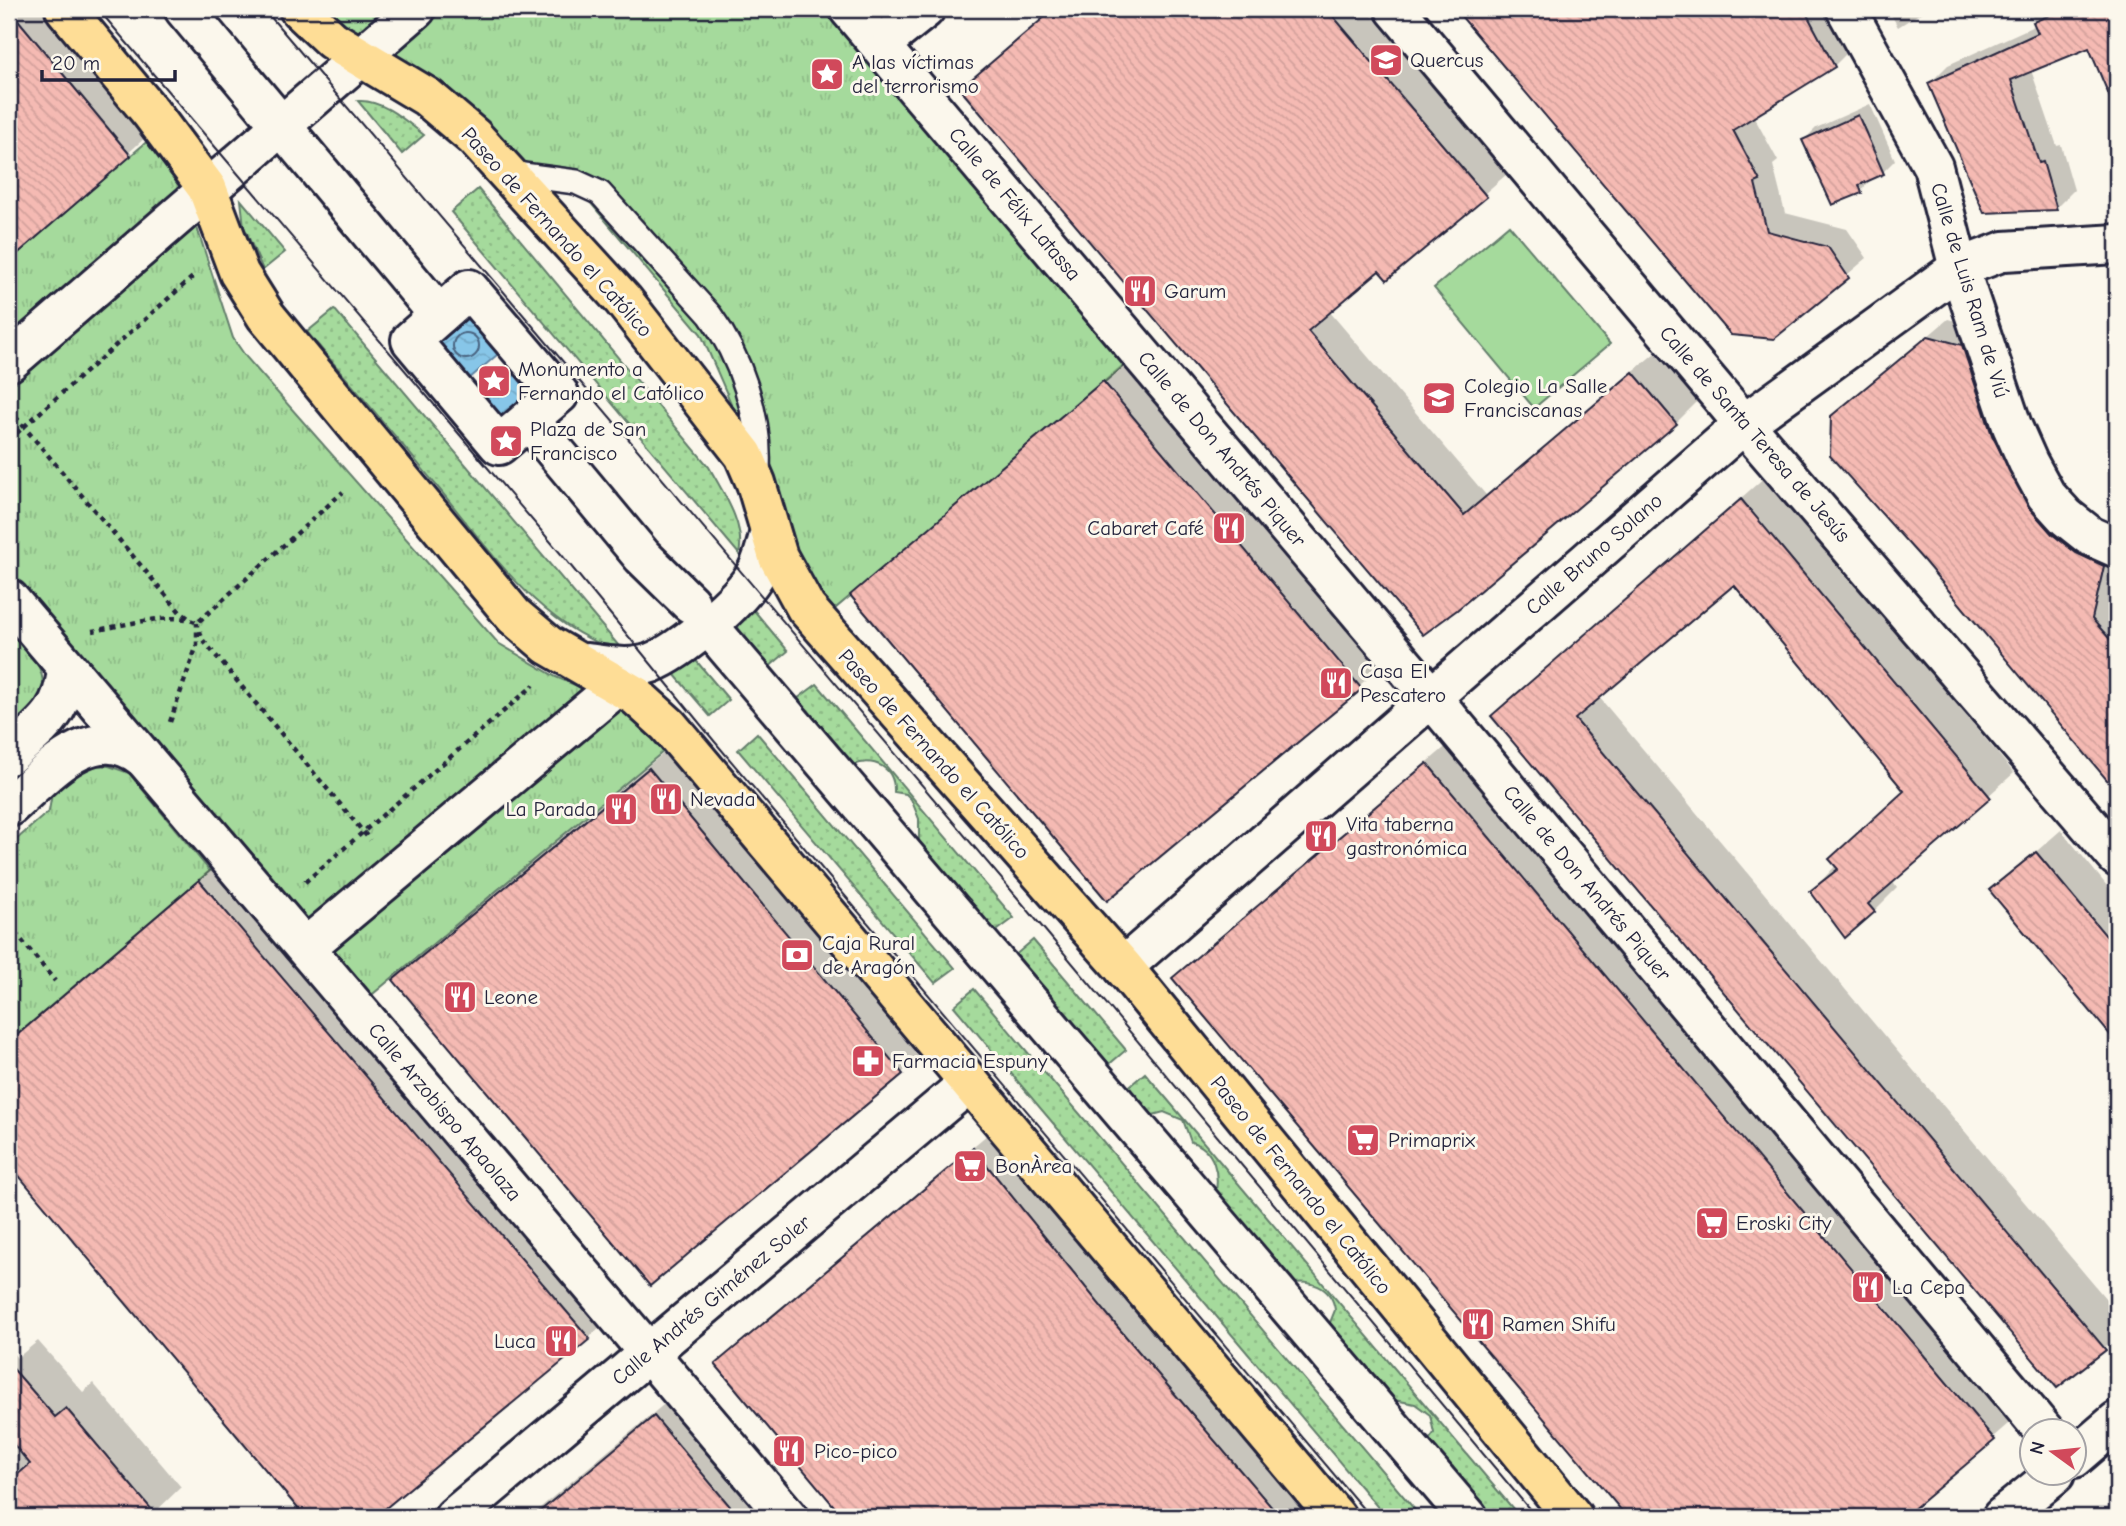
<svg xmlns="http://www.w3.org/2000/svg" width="2126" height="1526" font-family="'Comic Neue',sans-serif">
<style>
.grass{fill:url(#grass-dots);stroke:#647e6c;stroke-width:2}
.park{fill:url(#park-tufts);stroke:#647e6c;stroke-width:2}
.garden{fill:#a5da9c;stroke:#647e6c;stroke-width:2}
.water{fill:url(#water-waves);stroke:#5f84a3;stroke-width:2}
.shadow{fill:#0003}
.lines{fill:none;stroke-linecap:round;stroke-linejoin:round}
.shore{stroke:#4a6480;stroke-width:2}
.building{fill:url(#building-back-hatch);stroke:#22223b;stroke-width:2}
.lane-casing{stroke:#22223b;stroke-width:28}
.street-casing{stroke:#22223b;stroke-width:44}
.secondary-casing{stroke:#22223b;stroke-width:44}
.primary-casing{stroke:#22223b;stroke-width:44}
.path{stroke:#22223b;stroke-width:4.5;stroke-dasharray:5 5;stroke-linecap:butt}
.lane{stroke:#fbf7ec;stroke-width:23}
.street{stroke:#fbf7ec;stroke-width:38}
.secondary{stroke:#fbf7ec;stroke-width:38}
.primary{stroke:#fedd96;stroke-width:38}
.tram{stroke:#22223b;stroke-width:2}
.labels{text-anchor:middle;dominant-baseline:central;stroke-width:6;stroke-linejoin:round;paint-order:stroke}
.poi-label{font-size:21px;fill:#22223b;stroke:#fbf7ec;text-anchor:start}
.street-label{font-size:21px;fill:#22223b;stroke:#fbf7ec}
</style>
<defs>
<pattern id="grass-dots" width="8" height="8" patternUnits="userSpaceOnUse" patternTransform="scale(1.75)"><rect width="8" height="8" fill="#a5da9c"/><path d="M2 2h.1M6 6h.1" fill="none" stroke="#8ebb87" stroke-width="1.8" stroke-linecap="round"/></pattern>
<pattern id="park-tufts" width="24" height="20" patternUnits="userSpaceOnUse" patternTransform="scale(1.75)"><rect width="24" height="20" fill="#a5da9c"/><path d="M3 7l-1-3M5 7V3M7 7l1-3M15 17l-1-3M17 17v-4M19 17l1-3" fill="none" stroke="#8ebb87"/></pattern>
<pattern id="water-waves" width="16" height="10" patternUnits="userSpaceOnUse" patternTransform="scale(1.75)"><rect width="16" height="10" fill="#87c6e8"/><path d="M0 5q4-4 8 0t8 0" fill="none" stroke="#74aac8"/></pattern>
<pattern id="building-back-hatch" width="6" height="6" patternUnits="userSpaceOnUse" patternTransform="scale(1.75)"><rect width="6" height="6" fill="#f5bab3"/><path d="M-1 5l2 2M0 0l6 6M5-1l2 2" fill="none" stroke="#d2a09b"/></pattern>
</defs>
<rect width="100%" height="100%" fill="#fbf7ec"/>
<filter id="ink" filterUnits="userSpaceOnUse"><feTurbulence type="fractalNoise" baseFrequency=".0143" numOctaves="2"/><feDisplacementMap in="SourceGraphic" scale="14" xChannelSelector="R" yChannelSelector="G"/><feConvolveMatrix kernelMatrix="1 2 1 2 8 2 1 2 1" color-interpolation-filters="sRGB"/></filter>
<g filter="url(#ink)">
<g class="grass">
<path d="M358,101C382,99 406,121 424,135L402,154Z"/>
<path d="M478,189L709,467C722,491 746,525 739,554L451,212Z"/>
<path d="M241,200L285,252L263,270L244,227Z"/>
<path d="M334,310L336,311L624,652C540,630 488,547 435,484C393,433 350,383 307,332Z"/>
<path d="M752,608L788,651L769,667L732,624Z"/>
<path d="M693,657L729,700L710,716L674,674Z"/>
<path d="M817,684L1014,918L994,933L919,844V819L911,799L906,794L894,792C895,767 874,757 853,765L797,699Z"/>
<path d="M757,733L955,968L935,983L738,750Z"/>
<path d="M1033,940L1126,1050L1107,1066L1014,956Z"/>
<path d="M974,989L1421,1517H1386L954,1006Z"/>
<path d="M1145,1073L1520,1517H1485L1427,1443L1434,1433L1430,1415L1415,1404L1384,1398L1327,1330L1335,1310C1332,1286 1309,1279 1288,1284L1215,1196C1220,1175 1215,1148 1191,1142L1183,1120L1164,1112L1149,1116L1126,1089Z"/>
</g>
<g class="park">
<path d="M316,9H825L1125,365L824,618L701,334L584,195L531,186Z"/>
<path d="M151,138L184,188L233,338L246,357L498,643L556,677L618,703L670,746L368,998L238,847L9,569V261Z"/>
<path d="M9,626C26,647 52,671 40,701C35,712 18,724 9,734Z"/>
<path d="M91,765L109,766L129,773L210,871L9,1042V846L49,811L53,788Z"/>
</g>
<path class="garden" d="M1509,225L1610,344L1534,408L1434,288Z"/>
<g class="water">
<path d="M469,308L504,349L463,384L428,343Z"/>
<path d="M521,370L538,389L496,425L479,404Z"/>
</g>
<g class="shadow">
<path d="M9,9H63L159,125L9,262Z"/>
<path d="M1053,9H1366L1507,174L1387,278L1379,268L1329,311L1486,495L1655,353L1697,402L1676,423L1423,633L962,89Z"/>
<path d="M1477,9H1832L1853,47L1834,66L1753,115L1778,161L1773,165L1785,213L1847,229L1867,258L1773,337Z"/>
<path d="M1888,9H1927L1898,27Z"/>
<path d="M2029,9H2117V109L2090,46L2031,70L2057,146L2061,145L2074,190L2056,208L1930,83L1948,65L2036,25Z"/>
<path d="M1870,104L1895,160L1883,172L1873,177L1861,191L1832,203L1804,140L1816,128Z"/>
<path d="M1948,319L1979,328L2009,417L2117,564L2109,601L2117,610V786L1925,560L1833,417Z"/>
<path d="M1124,363L1380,668L1107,899L852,595Z"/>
<path d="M1766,476L2014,773L1892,881L1897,888L1874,911L1812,891L1906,790L1734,582L1599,697L2117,1312V1335L2104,1348L1493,716Z"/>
<path d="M676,743L928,1046L902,1073L650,1284L395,980L422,954Z"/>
<path d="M1450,743L2016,1417L1901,1517H1629L1174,978Z"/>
<path d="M2061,830L2117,898V1041L1992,890Z"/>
<path d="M229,853L617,1309L589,1338L372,1517H307L9,1162V1040Z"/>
<path d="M1000,1124L1327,1517H846L717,1364L743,1339Z"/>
<path d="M38,1341L83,1392L93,1383L181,1487L150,1517H9V1348L17,1358Z"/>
<path d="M687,1385L799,1517H529Z"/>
<path d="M2117,1502V1517H2100Z"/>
</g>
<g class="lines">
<circle class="shore" cx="466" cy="346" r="13"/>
</g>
<g class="building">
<path d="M9,9L131,156L9,261Z"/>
<path d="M1054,9H1327L1487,197L1387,280L1379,271L1308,331L1464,515L1633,372L1677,424L1457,610L1423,635L960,89Z"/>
<path d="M1455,9H1804L1835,67L1733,130L1760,181L1755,183L1767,231L1828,247L1849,278L1774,339L1731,335Z"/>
<path d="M2065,9H2117V114L2089,48L2011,80L2039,163L2043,162L2057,210L1984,213L1928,83L2038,33L2033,22Z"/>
<path d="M1858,115L1884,174L1859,185L1862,193L1832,205L1802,140Z"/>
<path d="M1928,336L1962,345L1992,435L2030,509L2052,534L2076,553L2104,566L2092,619L2117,647V792L1924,561L1830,456L1831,416Z"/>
<path d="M1103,381L1362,689L1107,901L850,595Z"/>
<path d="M1741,499L1991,798L1868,904L1875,912L1845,938L1810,891L1838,869L1829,859L1904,791L1734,585L1575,719L2106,1350L2057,1388L1491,716Z"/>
<path d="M1427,763L1995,1440L1904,1517H1627L1172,978Z"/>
<path d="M649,768L903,1074L650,1286L393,980Z"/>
<path d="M2036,852L2117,949V1043L1989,890Z"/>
<path d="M199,880L590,1339L375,1517H305L9,1164V1042Z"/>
<path d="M973,1148L1116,1325L1280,1517H843L715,1364Z"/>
<path d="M9,1364L55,1417L66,1408L158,1517H9V1482L30,1464L9,1439Z"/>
<path d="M654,1416L739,1517H533Z"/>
</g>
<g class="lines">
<g class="lane-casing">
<path id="lane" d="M508,173L576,182L600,193L710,315C740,356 761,417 758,469"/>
</g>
<g class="street-casing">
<g id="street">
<path d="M184,9L439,315"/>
<path d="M849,9L1431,697L2045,1432"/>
<path d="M1395,9L1744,424L2117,857"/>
<path d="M1846,9L1933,167L1959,268L2012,426L2028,462L2046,495L2066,517L2090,536L2117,548"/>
<path d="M880,45L925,9"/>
<path d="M469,289L559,394L499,445L411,340Z"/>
<path d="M9,362L416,9"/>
<path d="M529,420L642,556L690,603"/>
<path d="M9,599L788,1517"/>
<path d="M718,637L1468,1517"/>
<path d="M587,663C608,666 631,670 651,663C681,651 743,599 757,571C763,560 766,547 769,535"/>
<path d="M9,755C41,726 63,715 67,669"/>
<path d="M9,807C46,775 90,719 141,756"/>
<path d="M306,947L619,685"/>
<path d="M1123,967L1744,424L1959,268L2004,251L2117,244"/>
<path d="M454,1517L969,1083"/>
</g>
</g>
<g class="secondary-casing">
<g id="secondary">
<path d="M2074,1458L2117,1421"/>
<path d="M2002,1517L2055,1474"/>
</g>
</g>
<g class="primary-casing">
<g id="primary">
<path d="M65,9L151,113L207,188L239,273L266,316L514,616L548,645L636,696L668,725L1336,1517"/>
<path d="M299,9L332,40L427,97L474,137L623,300L744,455L756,483L778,557L806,608L1123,967L1573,1517"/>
</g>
</g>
<g class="path">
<path d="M9,409L180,612L190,619"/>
<path d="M9,440L196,274"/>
<path d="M92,631C117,627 176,610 197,623L343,492"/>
<path d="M200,631L202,639L370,840"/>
<path d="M170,722L197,645V623"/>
<path d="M305,882L534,685"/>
<path d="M9,925L55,981"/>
</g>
<use href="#lane" class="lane"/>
<use href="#street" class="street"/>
<use href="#secondary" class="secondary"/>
<use href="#primary" class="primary"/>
<g class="tram">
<path d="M98,9L561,554L715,742L1370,1517"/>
<path d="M264,9L1038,922L1536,1517"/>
</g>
</g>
</g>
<defs>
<g id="school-square" transform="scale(1.75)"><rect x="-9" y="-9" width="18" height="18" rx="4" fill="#d1495b" stroke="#fbf7ec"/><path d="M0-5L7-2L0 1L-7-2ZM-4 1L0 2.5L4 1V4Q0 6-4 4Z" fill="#fff"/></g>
<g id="sight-square" transform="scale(1.75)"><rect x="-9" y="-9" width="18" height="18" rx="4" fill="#d1495b" stroke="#fbf7ec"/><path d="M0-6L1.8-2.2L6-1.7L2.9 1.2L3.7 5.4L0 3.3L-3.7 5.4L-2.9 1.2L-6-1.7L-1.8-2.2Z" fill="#fff"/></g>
<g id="restaurant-square" transform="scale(1.75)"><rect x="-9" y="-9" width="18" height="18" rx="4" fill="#d1495b" stroke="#fbf7ec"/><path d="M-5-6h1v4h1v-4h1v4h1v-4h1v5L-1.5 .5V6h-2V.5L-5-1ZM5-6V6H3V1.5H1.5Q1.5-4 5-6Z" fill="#fff"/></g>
<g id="bank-square" transform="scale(1.75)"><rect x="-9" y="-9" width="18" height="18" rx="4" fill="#d1495b" stroke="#fbf7ec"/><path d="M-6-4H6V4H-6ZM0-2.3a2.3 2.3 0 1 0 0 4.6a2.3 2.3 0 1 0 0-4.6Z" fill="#fff"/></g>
<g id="pharmacy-square" transform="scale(1.75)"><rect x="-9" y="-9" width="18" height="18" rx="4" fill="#d1495b" stroke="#fbf7ec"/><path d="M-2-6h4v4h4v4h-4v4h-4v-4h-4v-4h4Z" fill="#fff"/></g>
<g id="supermarket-square" transform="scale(1.75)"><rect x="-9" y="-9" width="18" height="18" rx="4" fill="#d1495b" stroke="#fbf7ec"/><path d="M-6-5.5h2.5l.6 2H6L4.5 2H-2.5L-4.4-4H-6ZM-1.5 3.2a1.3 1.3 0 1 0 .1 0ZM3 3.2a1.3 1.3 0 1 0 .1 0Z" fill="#fff"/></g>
</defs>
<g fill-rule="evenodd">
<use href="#school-square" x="1386" y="60"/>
<use href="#sight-square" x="827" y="74"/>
<use href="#restaurant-square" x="1140" y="291"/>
<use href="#sight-square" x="494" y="381"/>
<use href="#school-square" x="1439" y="398"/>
<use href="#sight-square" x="506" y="441"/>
<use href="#restaurant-square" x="1229" y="528"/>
<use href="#restaurant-square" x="1336" y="683"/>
<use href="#restaurant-square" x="666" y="799"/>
<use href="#restaurant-square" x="621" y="809"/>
<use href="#restaurant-square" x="1321" y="836"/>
<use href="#bank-square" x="797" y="955"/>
<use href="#restaurant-square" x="460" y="997"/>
<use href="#pharmacy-square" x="868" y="1061"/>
<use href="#supermarket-square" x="1363" y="1140"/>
<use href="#supermarket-square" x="970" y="1166"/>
<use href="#supermarket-square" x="1712" y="1223"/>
<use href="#restaurant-square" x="1868" y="1287"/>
<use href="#restaurant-square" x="1478" y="1324"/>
<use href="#restaurant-square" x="561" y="1341"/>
<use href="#restaurant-square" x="789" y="1451"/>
</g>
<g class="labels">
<g class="poi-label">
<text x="1410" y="60">Quercus</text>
<text x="852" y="62">A las víctimas<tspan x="852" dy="24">del terrorismo</tspan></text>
<text x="1164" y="291">Garum</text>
<text x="518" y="369">Monumento a<tspan x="518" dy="24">Fernando el Católico</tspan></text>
<text x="1464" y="386">Colegio La Salle<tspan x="1464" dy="24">Franciscanas</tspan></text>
<text x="530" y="429">Plaza de San<tspan x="530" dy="24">Francisco</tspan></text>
<text x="1204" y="528" text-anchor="end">Cabaret Café</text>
<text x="1360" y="671">Casa El<tspan x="1360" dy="24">Pescatero</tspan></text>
<text x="690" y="799">Nevada</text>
<text x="596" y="809" text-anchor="end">La Parada</text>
<text x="1346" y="824">Vita taberna<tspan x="1346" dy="24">gastronómica</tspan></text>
<text x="822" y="943">Caja Rural<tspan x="822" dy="24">de Aragón</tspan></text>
<text x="484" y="997">Leone</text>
<text x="892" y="1061">Farmacia Espuny</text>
<text x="1388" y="1140">Primaprix</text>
<text x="995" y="1166">BonÀrea</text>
<text x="1736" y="1223">Eroski City</text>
<text x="1892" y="1287">La Cepa</text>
<text x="1502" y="1324">Ramen Shifu</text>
<text x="536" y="1341" text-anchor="end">Luca</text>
<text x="814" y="1451">Pico-pico</text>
</g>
<g class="street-label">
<text transform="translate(1015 204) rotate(50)">Calle de Félix Latassa</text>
<text transform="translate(557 232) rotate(48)">Paseo de Fernando el Católico</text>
<text transform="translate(1970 290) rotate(73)">Calle de Luis Ram de Viú</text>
<text transform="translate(1755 434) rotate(49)">Calle de Santa Teresa de Jesús</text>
<text transform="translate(1222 449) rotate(50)">Calle de Don Andrés Piquer</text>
<text transform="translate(1594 554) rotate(-41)">Calle Bruno Solano</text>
<text transform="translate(934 754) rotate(48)">Paseo de Fernando el Católico</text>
<text transform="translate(1587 883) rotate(50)">Calle de Don Andrés Piquer</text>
<text transform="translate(445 1112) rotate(50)">Calle Arzobispo Apaolaza</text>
<text transform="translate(1301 1185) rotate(51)">Paseo de Fernando el Católico</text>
<text transform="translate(711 1300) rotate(-40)">Calle Andrés Giménez Soler</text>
</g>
</g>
<rect width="2126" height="1526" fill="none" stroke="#fbf7ec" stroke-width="35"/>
<rect x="18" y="18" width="2091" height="1491" fill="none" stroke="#22223b" stroke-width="2.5" filter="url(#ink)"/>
<g transform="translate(2053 1452) rotate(285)"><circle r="33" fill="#fbf7ec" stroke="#a4a2a5" stroke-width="2"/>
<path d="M0-5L12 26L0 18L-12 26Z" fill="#d1495b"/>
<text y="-10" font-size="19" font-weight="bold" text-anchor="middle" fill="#22223b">N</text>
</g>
<path d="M42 70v10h133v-10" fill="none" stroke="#22223b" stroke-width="3.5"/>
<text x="52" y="70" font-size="21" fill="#22223b" stroke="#fbf7ec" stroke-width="5" paint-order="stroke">20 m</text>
</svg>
